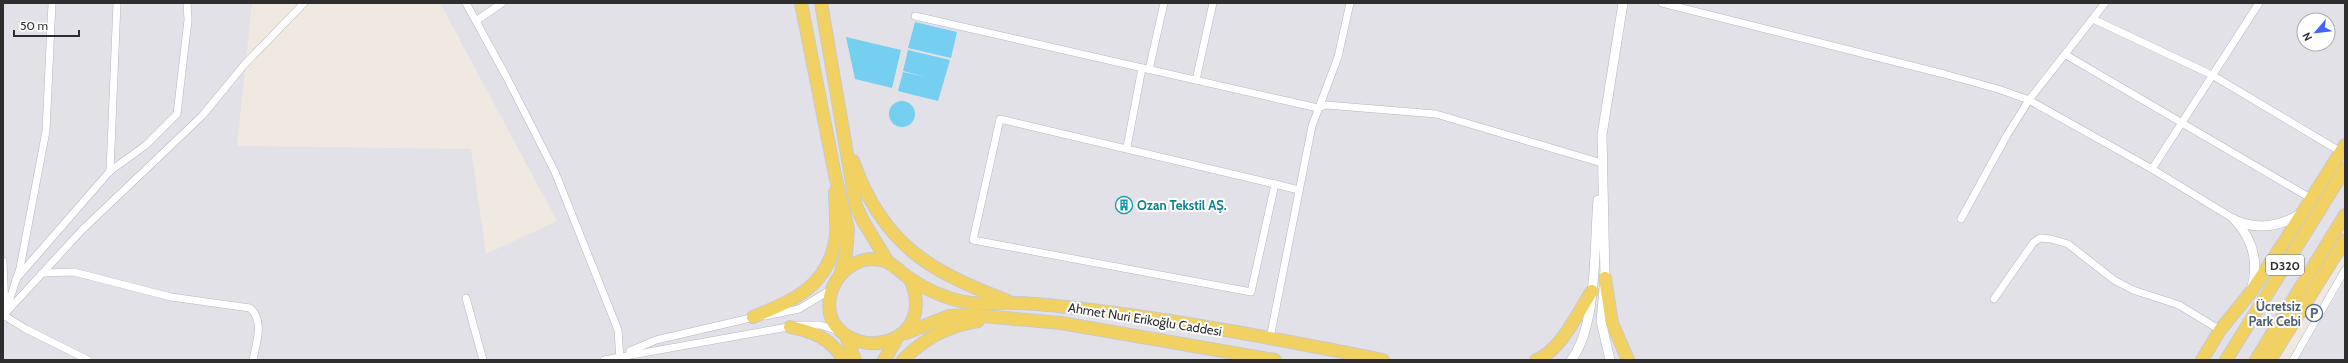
<svg xmlns="http://www.w3.org/2000/svg" width="2348" height="363" font-family="Cabin,sans-serif">
<style>
.industrial{fill:#e3e1e8;fill-rule:evenodd}
.water{fill:#75cff0}
.lines{fill:none;stroke-linecap:round;stroke-linejoin:round}
.minor-casing{stroke:#b4b7c1;stroke-width:8}
.tertiary-casing{stroke:#b4b7c1;stroke-width:10}
.primary-casing{stroke:#c9c9c9;stroke-width:14}
.minor{stroke:#fff;stroke-width:7}
.tertiary{stroke:#fff;stroke-width:9}
.primary{stroke:#f2d163;stroke-width:12}
.labels{text-anchor:middle;dominant-baseline:central;stroke-width:4;stroke-linejoin:round;paint-order:stroke}
.shield{fill:#fff;stroke:#6d6d6d;stroke-width:1}
.shield-label{font-size:12px;font-weight:bold;fill:#2e2e2e}
.culture-label{font-size:13px;font-weight:bold;fill:#0d838f;stroke:#fff;text-anchor:start}
.service-label{font-size:13px;font-weight:bold;fill:#4e5e75;stroke:#fff;text-anchor:end}
.street-label{font-size:13px;fill:#2e2e2e;stroke:#fff}
</style>
<rect width="100%" height="100%" fill="#efe9e1"/>
<g class="industrial">
<path d="M3,3H252L237,146L471,149L486,254L557,221L440,3H2345V226L2264,360H3ZM2304,20H2328V44H2304Z"/>
<path d="M2345,281V360H2296Z"/>
</g>
<g class="water">
<path d="M915,22L957,32L951,58L908,48Z"/>
<path d="M846,37L901,50L892,88L855,79Z"/>
<path d="M908,50L950,60L938,101L898,91L903,72L926,77L903,71Z"/>
<circle cx="902" cy="114" r="13"/>
</g>
<g class="lines">
<g class="minor-casing">
<g id="minor">
<path d="M466,3L506,76L555,172L618,330L620,360"/>
<path d="M1662,3L1944,74L1998,89L2029,100L2152,169L2234,219"/>
<path d="M915,16L1318,108L1326,105L1436,114L1602,163"/>
<path d="M2093,19L2212,75L2341,152"/>
<path d="M476,21L502,3"/>
<path d="M2066,55L2312,199"/>
<path d="M1149,70L1164,3"/>
<path d="M1196,80L1213,3"/>
<path d="M1000,119L1275,184L1251,292L973,240Z"/>
<path d="M1127,147L1142,68"/>
<path d="M2152,169L2259,3"/>
<path d="M110,171L117,3"/>
<path d="M1275,184L1299,190"/>
<path d="M1961,219L2007,135L2029,100L2105,3"/>
<path d="M3,261L5,309"/>
<path d="M42,273L74,272L171,297L250,308C265,321 256,343 253,360"/>
<path d="M16,279L110,171L146,145L177,114L188,20L187,3"/>
<path d="M466,298L483,360"/>
<path d="M1994,299L2033,243L2040,238L2051,239L2068,244L2114,280L2133,290L2179,305L2220,330"/>
<path d="M6,311L20,268L46,131L52,3"/>
<path d="M3,315L26,329L88,360"/>
<path d="M3,316L82,230L202,116L244,65L304,3"/>
<path d="M765,316L799,309L832,289"/>
<path d="M1270,338L1312,126L1338,57L1350,3"/>
<path d="M630,351L656,340L755,317"/>
<path d="M604,360L799,325H820L838,331"/>
<path d="M2293,360L2345,270"/>
</g>
</g>
<g class="tertiary-casing">
<g id="tertiary">
<path d="M2234,219C2252,238 2259,261 2252,287"/>
<path d="M2237,221C2259,230 2279,227 2300,214"/>
<path d="M1571,360C1598,327 1594,242 1598,200"/>
<path d="M1610,360L1601,321L1605,278L1602,135L1623,3"/>
</g>
</g>
<g class="primary-casing">
<g id="primary">
<path d="M801,3L835,175L848,229L846,254L840,275"/>
<path d="M821,3L856,206L863,221L888,262"/>
<path d="M853,161C883,245 929,271 1008,301"/>
<path d="M1605,278L1612,323L1628,360"/>
<path d="M910,279C938,342 859,363 833,322C820,295 842,260 872,259C892,259 897,271 912,280C927,290 946,298 964,302C981,305 997,302 1014,303C1031,303 1049,305 1067,307C1173,319 1278,339 1383,360"/>
<path d="M753,317C794,300 830,286 836,235C837,221 835,206 835,192"/>
<path d="M790,327C814,332 830,338 844,360"/>
<path d="M906,333L949,316L972,315L1061,323L1275,360"/>
<path d="M847,339L855,360"/>
<path d="M884,360L895,342"/>
<path d="M903,360C925,338 947,326 978,321"/>
<path d="M1536,360C1561,351 1578,312 1592,291"/>
<path d="M2202,360L2220,330L2251,292L2284,242L2345,145"/>
<path d="M2226,360L2345,169"/>
<path d="M2256,360L2345,215"/>
<path d="M2270,360L2345,240"/>
</g>
</g>
<use href="#minor" class="minor"/>
<use href="#tertiary" class="tertiary"/>
<use href="#primary" class="primary"/>
</g>
<defs>
<g id="building-ring" transform="scale(0.9)"><circle r="9.5" fill="#fff" stroke="#0f9aa8" stroke-width="1.5"/><path d="M-4-6H4V6H1V3H-1V6H-4ZM-2.5-4.3h1.7v1.8h-1.7ZM.8-4.3h1.7v1.8H.8ZM-2.5-1h1.7V.8h-1.7ZM.8-1h1.7V.8H.8Z" fill="#0f9aa8"/></g>
<g id="parking-ring" transform="scale(0.9)"><circle r="9.5" fill="#fff" stroke="#5c6f8a" stroke-width="1.5"/><path d="M-3.5-5.5H1a3.5 3.5 0 0 1 0 7H-1V5.5H-3.5ZM-1-3.4V-.6H.8a1.4 1.4 0 0 0 0-2.8Z" fill="#5c6f8a"/></g>
</defs>
<g fill-rule="evenodd">
<use href="#building-ring" x="1124" y="205"/>
<use href="#parking-ring" x="2314" y="313"/>
</g>
<g class="labels">
<rect class="shield" x="2266" y="255" width="38" height="20" rx="3"/>
<g class="shield-label">
<text x="2285" y="265">D320</text>
</g>
<g class="culture-label">
<text x="1137" y="205">Ozan Tekstil AŞ.</text>
</g>
<g class="service-label">
<text x="2301" y="306">Ücretsiz<tspan x="2301" dy="15">Park Cebi</tspan></text>
</g>
<g class="street-label">
<text transform="translate(1145 319) rotate(9)">Ahmet Nuri Erikoğlu Caddesi</text>
</g>
</g>
<rect width="2348" height="363" fill="none" stroke="#2e2e2e" stroke-width="8"/>
<g transform="translate(2316 32) rotate(242)"><circle r="19" fill="#ffffff" stroke="#ababab"/>
<path d="M0-3L7 15L0 10L-7 15Z" fill="#4264fb"/>
<text y="-6" font-size="11" font-weight="bold" text-anchor="middle" fill="#2e2e2e">N</text>
</g>
<path d="M14 30v6h65v-6" fill="none" stroke="#2e2e2e" stroke-width="2"/>
<text x="20" y="30" font-size="12" fill="#2e2e2e" stroke="#ffffff" stroke-width="3" paint-order="stroke">50 m</text>
</svg>
